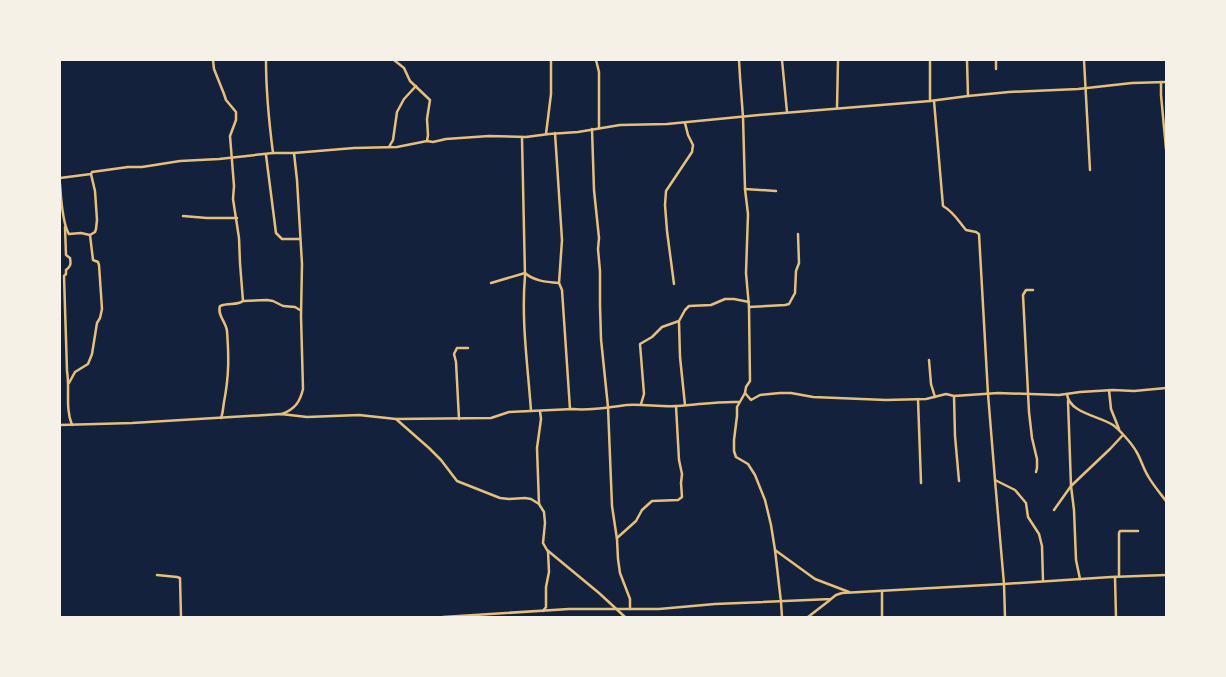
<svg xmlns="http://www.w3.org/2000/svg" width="1226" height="677" font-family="'PT Sans',sans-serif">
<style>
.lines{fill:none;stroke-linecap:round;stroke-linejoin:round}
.minor{stroke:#e5c07b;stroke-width:2.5}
</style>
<rect width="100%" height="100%" fill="#14213d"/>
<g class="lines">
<g class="minor">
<path d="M213,60L214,69L224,94L226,100L236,112V120L230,136L234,186L233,199L239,238L240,263L243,301"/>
<path d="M266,60C266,91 269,122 273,153"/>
<path d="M394,60L404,68L410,81L430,100L427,119L428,135L427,141"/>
<path d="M596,60L599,72V128"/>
<path d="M739,60L740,77L743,117L745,189L748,214L746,273L749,307L750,381L746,387L745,393L737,407V416L734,440V451L736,457L748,464L755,475L765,500L771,525L775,550L781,602L782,617"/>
<path d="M782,60L787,112"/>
<path d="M930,60V101"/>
<path d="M967,60L968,96"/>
<path d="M996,60V69"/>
<path d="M1084,60L1090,170"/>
<path d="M1161,82V95L1166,149"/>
<path d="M934,101L943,206C955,213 958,221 966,230L976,232L979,234L988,394L995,480L1015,490L1026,503L1028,517L1039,534L1042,546L1043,581"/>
<path d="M837,108L838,60"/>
<path d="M592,129L594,190L599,238L598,249L600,271V305L601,339L608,407L612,506L617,539L618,559L620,573L630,599V609"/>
<path d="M555,133L562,240L559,283L562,290L570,409"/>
<path d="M546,134L551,94V60"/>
<path d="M522,138L525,276C521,321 528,367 531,411"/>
<path d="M389,147L393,140L397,112L404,99L416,86"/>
<path d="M266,155L276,233L282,239H300"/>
<path d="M60,178L91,174L92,172L128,167H142L180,161L219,159L273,153H294L354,148L397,147L427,141L433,142L446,139L489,136L526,137L549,134L578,132L620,125L667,124L759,115L930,101L968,96L1009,92L1078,89L1132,83L1166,82"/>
<path d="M60,184C61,197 62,223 69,234L81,233L90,235"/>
<path d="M745,189L776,191"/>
<path d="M183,216L207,218H237"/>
<path d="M65,227L66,255L70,258C71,264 71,266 66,270V274L64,276L67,371C70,389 65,408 72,425"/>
<path d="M491,283L525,273C534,281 546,282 559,283"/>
<path d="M674,284L667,231L665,205L666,191L692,152L693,145L688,135L685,123"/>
<path d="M1033,290H1026L1023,295L1029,412L1032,438L1037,459V468L1036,472"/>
<path d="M749,307L785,305L789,304L795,293L796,271L799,263L798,234"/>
<path d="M679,322L680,357L685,405"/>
<path d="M929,360L931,384L935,397"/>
<path d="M69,383L75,372L88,364L92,354L97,323L100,318L102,309L99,265L98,262L93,260L90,235L95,232L96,229L97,220L95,191L91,174"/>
<path d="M1109,390L1111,409L1119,429"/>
<path d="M745,393L751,400L760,395L780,393H791L813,397L886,400L926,399L946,394L954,396L998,393L1059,395L1080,392L1113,390L1134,391L1166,388"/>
<path d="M1067,394C1069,413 1099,416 1113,425C1120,430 1132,444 1136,451C1141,459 1143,468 1148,476C1153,485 1160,493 1166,501"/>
<path d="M954,396L955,436L959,481"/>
<path d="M918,399L921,483"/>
<path d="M1068,401L1071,486L1074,510L1076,560L1080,579"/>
<path d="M641,404L644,394L640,344L652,337L662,327L679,321L685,310L689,306L711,305L725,299H734L749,302"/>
<path d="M282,414C295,409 300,402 303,389L301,316L302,264L297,180L294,153"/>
<path d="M221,418C223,413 223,408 224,402C229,376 229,358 227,331C226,322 217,315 220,306C228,302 237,306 243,301L267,300L273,301L283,306L295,307L300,310"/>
<path d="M396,419L429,448L441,460L457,481L500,498L509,499L525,498L531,499L539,504L544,512L545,523L543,543L547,550L599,593L625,617"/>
<path d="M459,419L456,362L454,354L457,348H468"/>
<path d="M60,425L132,423L281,414L307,417L359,415L396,419L491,418L509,412L573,409C591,411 609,407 627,405C644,404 660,407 677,406C697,405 718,401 739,402"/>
<path d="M995,480L1004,584L1005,617"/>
<path d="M539,504L537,448L541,419L540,411"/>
<path d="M1054,510L1071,486L1110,449L1123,435"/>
<path d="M617,538L636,521L642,510L652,501L678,500L682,497L681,483L682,474L679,460L676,406"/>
<path d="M775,550L815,579L849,592"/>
<path d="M157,575L177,577L180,578L181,617"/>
<path d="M1119,576V533L1120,531H1138"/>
<path d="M1115,577L1116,617"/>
<path d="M543,611L546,607V587L549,572L548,551"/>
<path d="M443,617L569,609H659L715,604L831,599L836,595L842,593L1004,584L1111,577L1166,575"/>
<path d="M808,617L830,600"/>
<path d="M882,617V591"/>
</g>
</g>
<rect width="1226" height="677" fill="none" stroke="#f6f1e7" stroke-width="122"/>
</svg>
